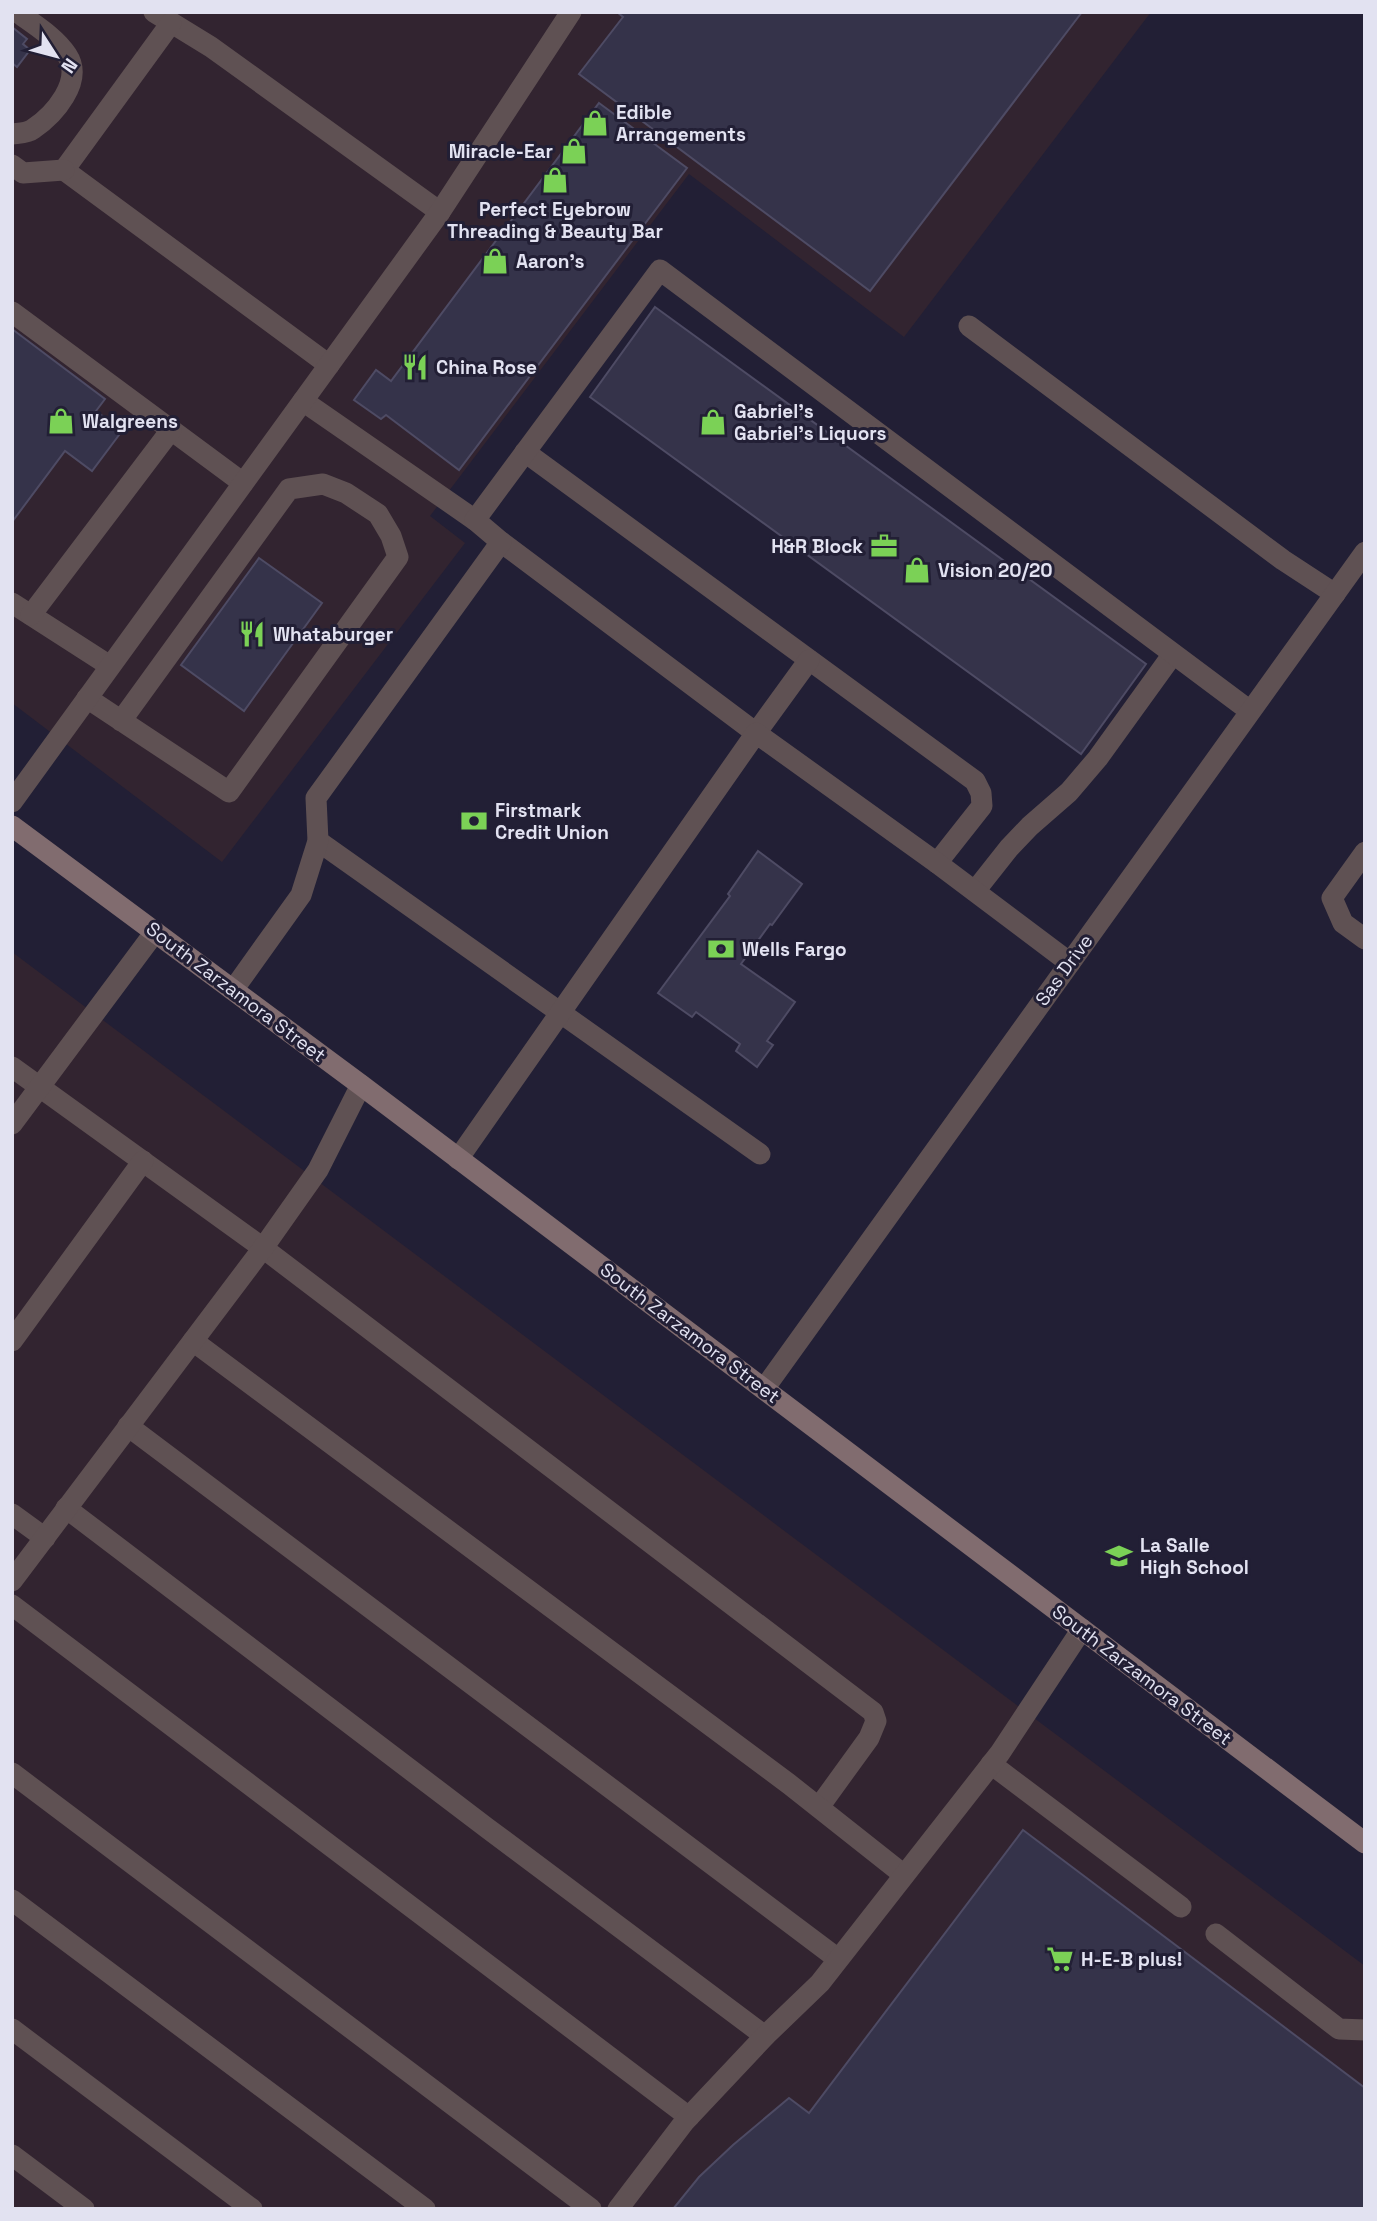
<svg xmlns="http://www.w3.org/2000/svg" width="1377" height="2221" font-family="'Space Grotesk',sans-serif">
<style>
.commercial{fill:#322430}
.building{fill:#35334a;stroke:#4e4b64;stroke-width:2}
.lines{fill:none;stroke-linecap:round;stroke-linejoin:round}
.lane{stroke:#5f5153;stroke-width:21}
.street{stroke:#5f5153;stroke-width:21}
.secondary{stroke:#816c6f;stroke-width:21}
.labels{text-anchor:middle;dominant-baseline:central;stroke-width:6;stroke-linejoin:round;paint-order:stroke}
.poi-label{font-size:19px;font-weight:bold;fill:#e2e2f1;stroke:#221f35;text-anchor:start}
.street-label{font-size:19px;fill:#e2e2f1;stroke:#221f35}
</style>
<rect width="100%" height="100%" fill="#221f35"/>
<g class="commercial">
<path d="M12,12H1151L904,337L689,174L430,516L465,543L222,862L12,703Z"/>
<path d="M12,952L1365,1966V2209H12Z"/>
</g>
<g class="building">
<path d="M617,12H1082L870,291L579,74L623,17Z"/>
<path d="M12,27L27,39L23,44L30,50L17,67L12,63Z"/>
<path d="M599,103L687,168L459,470L386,415L381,419L354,400L376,370L391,381Z"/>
<path d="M655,307L1146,664L1081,754L590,397Z"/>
<path d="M12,329L105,399L96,411L122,431L92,471L65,451L12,522Z"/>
<path d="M259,558L322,603L244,711L181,665Z"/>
<path d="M758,851L802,884L772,925L770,924L741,964L795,1002L767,1041L773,1045L757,1067L736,1051L740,1044L696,1012L692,1017L658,993L730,896L728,894Z"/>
<path d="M1023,1830L1365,2088V2209H673L699,2177L733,2145L789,2098L809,2113Z"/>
</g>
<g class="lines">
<g class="lane">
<path d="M154,12L211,47L440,212"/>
<path d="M171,23L64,170L329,365"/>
<path d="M12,134C19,133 28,133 33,129C54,115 84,81 67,55C55,37 35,25 17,12"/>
<path d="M12,165L23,173L64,170"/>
<path d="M12,312L243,483"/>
<path d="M969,326L1283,560L1335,594"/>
<path d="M303,401L475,520"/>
<path d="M525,452L975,781L981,793L982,806L937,863"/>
<path d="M501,542L756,733L809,660"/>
<path d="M12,603L110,666"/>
<path d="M31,615L171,430"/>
<path d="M87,698L229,792L398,557L391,536L378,514L346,493L323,484L289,489L121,721"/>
<path d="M12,802L440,212L571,12"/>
<path d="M318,841L760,1154"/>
<path d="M1365,852L1332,898L1343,923L1365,939"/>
<path d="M975,891L1009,848L1030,826L1069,792L1098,758L1173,654"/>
<path d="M233,990L301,895L318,841L316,798L501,542L475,520L660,270L1250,711"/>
<path d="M12,1067L263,1248L873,1712L876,1721L869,1738L819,1807"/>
<path d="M12,1124L155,932"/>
<path d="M458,1159L756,733L937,863L1070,963"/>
<path d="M12,1341L143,1161"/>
<path d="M193,1341L789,1784L904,1875"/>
<path d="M128,1426L838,1959"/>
<path d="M66,1508L487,1828L765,2036"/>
<path d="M12,1514L45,1538"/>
<path d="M12,1581L263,1248L318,1170L361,1085"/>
<path d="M12,1605L689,2117"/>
<path d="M991,1764L1181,1907"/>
<path d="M12,1773L591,2209"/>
<path d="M12,1900L425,2209"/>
<path d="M1216,1934L1339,2029L1365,2030"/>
<path d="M12,2029L252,2209"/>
<path d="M12,2155L84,2209"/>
<path d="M618,2209L685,2121L765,2036L820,1983L1000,1753L1082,1629"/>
</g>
<path class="street" d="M764,1389L1365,552"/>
<path class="secondary" d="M12,826L361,1085L1365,1843"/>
</g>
<defs>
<g id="shop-bare" transform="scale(2.1)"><path d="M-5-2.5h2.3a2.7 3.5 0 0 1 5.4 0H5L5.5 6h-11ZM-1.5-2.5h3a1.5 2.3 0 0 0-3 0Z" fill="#7bd156" stroke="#221f35" stroke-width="2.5" paint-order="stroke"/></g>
<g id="restaurant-bare" transform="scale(2.1)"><path d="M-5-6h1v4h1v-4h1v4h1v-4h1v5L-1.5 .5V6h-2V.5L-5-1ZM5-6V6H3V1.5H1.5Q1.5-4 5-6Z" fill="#7bd156" stroke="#221f35" stroke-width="2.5" paint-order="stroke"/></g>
<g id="office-bare" transform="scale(2.1)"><path d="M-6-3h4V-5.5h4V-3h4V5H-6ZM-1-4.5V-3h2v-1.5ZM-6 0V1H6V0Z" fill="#7bd156" stroke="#221f35" stroke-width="2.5" paint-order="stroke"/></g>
<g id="bank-bare" transform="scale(2.1)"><path d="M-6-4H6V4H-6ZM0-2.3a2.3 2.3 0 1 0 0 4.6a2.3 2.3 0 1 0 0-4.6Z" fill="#7bd156" stroke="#221f35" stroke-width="2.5" paint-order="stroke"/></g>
<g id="school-bare" transform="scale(2.1)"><path d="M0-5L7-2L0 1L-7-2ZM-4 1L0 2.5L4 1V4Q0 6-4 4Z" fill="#7bd156" stroke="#221f35" stroke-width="2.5" paint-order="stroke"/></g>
<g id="supermarket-bare" transform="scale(2.1)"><path d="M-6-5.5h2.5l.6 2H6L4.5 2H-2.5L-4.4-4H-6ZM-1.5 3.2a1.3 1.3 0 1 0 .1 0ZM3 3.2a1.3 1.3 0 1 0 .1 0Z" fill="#7bd156" stroke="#221f35" stroke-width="2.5" paint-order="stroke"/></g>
</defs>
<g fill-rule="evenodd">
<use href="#shop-bare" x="595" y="123"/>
<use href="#shop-bare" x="574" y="151"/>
<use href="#shop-bare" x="555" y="180"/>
<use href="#shop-bare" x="495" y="261"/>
<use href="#restaurant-bare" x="415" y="367"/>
<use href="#shop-bare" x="61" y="421"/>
<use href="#shop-bare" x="713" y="422"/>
<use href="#office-bare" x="884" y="546"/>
<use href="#shop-bare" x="917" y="570"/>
<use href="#restaurant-bare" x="252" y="634"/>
<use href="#bank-bare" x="474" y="821"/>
<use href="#bank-bare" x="721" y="949"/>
<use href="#school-bare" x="1119" y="1556"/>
<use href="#supermarket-bare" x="1060" y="1959"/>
</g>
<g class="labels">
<g class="poi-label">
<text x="616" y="112">Edible<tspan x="616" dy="22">Arrangements</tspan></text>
<text x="553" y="151" text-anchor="end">Miracle-Ear</text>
<text x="555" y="209" text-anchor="middle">Perfect Eyebrow<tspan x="555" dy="22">Threading &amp; Beauty Bar</tspan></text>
<text x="516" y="261">Aaron's</text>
<text x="436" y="367">China Rose</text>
<text x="734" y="411">Gabriel's<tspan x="734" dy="22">Gabriel's Liquors</tspan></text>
<text x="82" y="421">Walgreens</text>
<text x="863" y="546" text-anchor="end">H&amp;R Block</text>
<text x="938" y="570">Vision 20/20</text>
<text x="273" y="634">Whataburger</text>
<text x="495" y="810">Firstmark<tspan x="495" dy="22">Credit Union</tspan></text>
<text x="742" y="949">Wells Fargo</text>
<text x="1140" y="1545">La Salle<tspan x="1140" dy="22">High School</tspan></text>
<text x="1081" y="1959">H-E-B plus!</text>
</g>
<g class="street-label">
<text transform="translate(1064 970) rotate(-54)">Sas Drive</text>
<text transform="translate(236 992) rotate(37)">South Zarzamora Street</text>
<text transform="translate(690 1333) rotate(37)">South Zarzamora Street</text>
<text transform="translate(1142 1675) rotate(37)">South Zarzamora Street</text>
</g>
</g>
<rect width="1377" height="2221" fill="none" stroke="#e2e2f1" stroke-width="28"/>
<g transform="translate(56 56) rotate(126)" stroke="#221f35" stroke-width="5" paint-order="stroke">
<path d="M0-5L12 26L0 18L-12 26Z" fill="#e2e2f1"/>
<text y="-10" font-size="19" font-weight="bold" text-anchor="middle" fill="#e2e2f1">N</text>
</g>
</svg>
